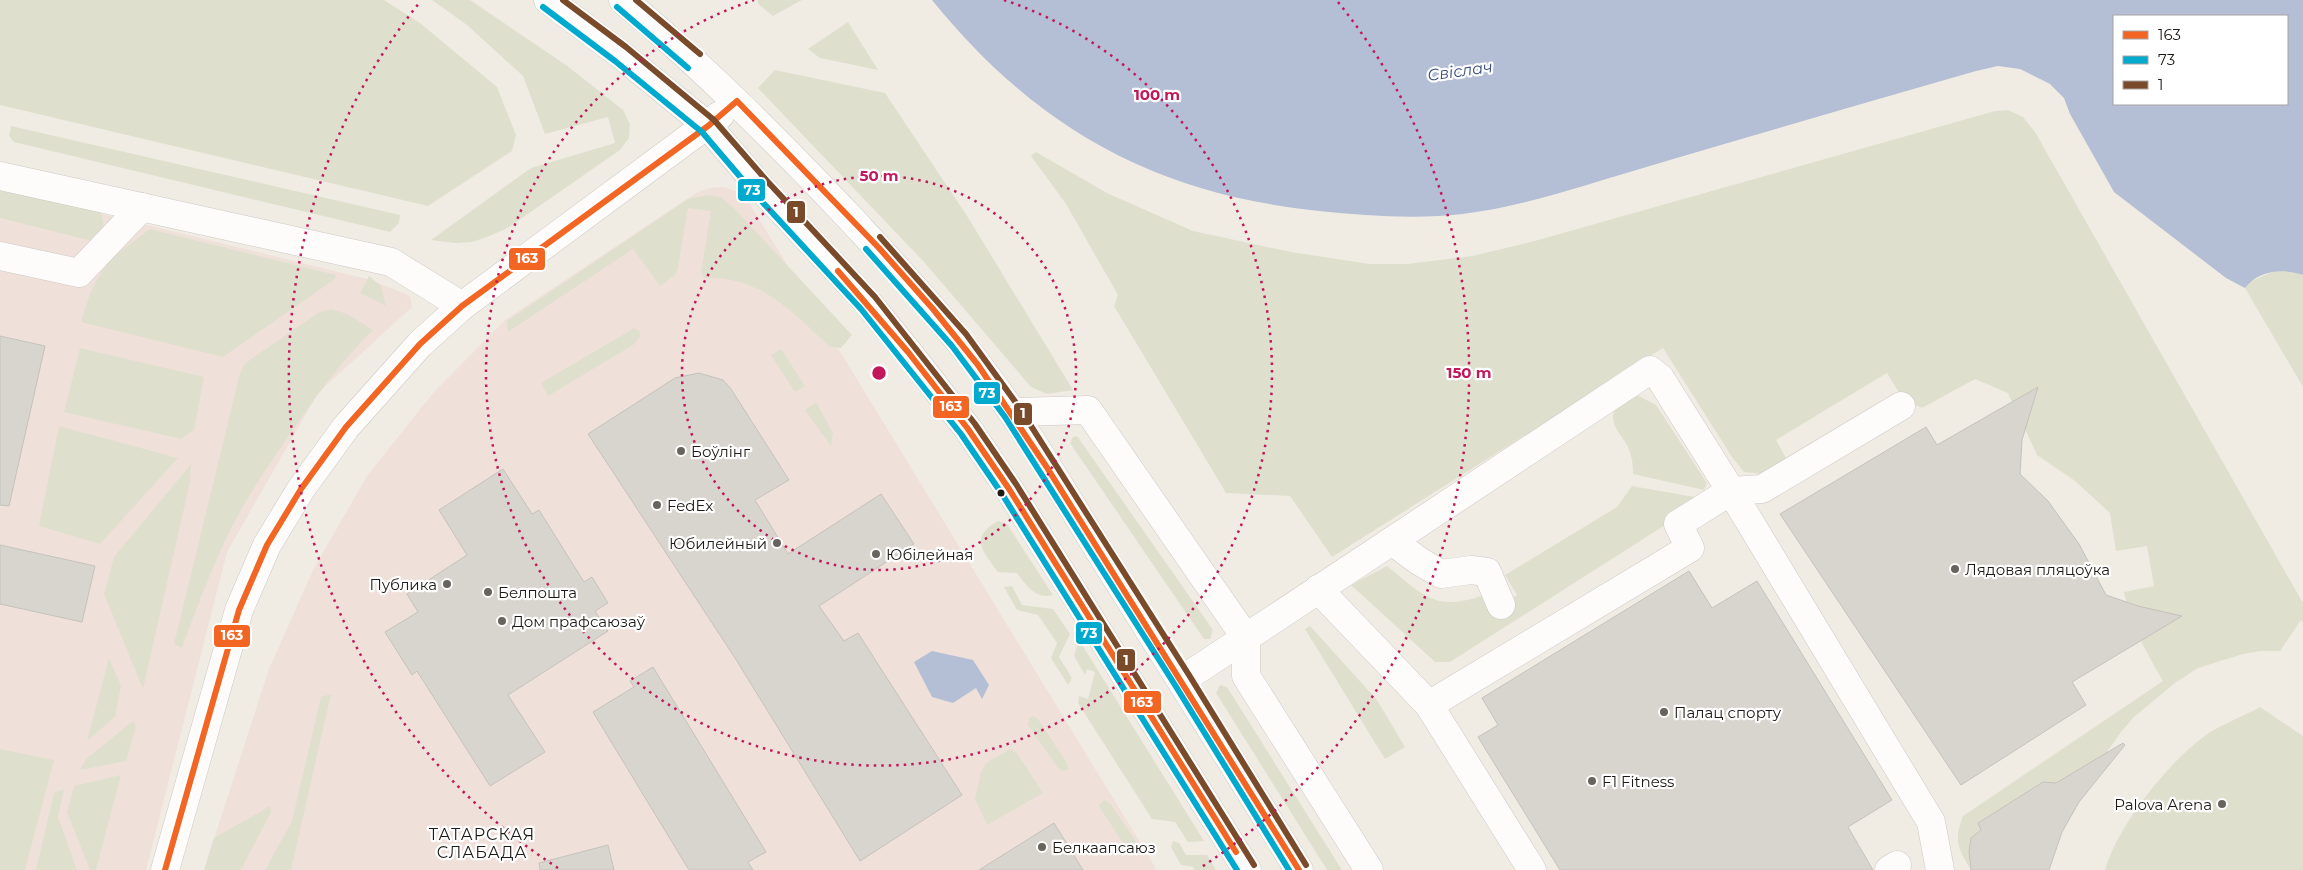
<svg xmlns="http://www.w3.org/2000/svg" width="2303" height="870" font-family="Montserrat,sans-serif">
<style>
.commercial{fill:#f0e0da}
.green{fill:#dee0cd}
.water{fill:#b4bed4;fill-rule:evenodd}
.building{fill:#d8d4ce;stroke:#c5c2bc}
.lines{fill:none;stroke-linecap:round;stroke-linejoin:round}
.minor-casing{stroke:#cdc9c4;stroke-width:29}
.major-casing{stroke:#cdc9c4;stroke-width:29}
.minor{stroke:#fdfcfb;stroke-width:28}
.major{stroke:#fdfcfb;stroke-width:28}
.bus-1-casing{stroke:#fff;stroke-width:10}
.bus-2-casing{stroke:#fff;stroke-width:10}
.bus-3-casing{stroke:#fff;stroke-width:10}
.bus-1{stroke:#f26522;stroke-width:6}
.bus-2{stroke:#00a9ce;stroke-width:6}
.bus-3{stroke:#7a4b2a;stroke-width:6}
.ring{fill:none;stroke:#c2185b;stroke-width:2.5;stroke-dasharray:2.5 5}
.poi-dot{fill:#67645d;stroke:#fff;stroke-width:2}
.bus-dot{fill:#1d1a15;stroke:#fff;stroke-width:2}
.labels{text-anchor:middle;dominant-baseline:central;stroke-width:4.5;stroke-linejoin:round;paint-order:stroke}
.poi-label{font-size:15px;fill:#1d1a15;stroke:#fff;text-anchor:start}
.water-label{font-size:16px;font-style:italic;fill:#3a4f7e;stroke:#fff}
.neighbourhood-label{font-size:16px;letter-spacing:1px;fill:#1d1a15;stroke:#fff}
.centre{fill:#c2185b;stroke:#fff;stroke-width:2.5}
.ring-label{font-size:15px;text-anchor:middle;font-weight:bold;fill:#c2185b;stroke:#fff;stroke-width:4.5;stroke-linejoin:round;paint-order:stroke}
.line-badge{stroke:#fff;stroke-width:2}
.badge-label{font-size:14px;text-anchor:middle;font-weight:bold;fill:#fff}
</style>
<rect width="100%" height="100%" fill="#f0ece4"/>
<g class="commercial">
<path d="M724,187L736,191L748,201L1157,870H204L269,669L313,570L367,476L434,392L505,320L696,193L710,188Z"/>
<path d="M0,189L371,280L410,296L412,307L318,393L227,552L146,870H0Z"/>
</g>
<g class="green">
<path d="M0,0H384L420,23L497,87L516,135L512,151L428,206L0,105Z"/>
<path d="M432,0H470L566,65L623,110L630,124L629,138L620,150L509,227L490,236L472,242L455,243L431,240L531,168L615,143L608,117L545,134L523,76L467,25Z"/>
<path d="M758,0H802L773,16L758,4Z"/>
<path d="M848,22L878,70L820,58L808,49Z"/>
<path d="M775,70L885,93L969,219L1073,390L1047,394L1031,387L924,262L758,88Z"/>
<path d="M2008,110L2023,117L2035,132L2303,603V623L2301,620L2280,651H2261L2243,654L2198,668L2175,683L2134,717L2121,732L2100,762L2056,783L2043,782L1978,823L1981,830L1971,838L1969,852L1970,868C1957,848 1954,839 1963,816L2163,681C2146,652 2130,624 2124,592L2154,586L2147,546L2116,551L2110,513L2075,481L2037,455L2008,393L1975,379L1922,408L1903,399L1887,373L1776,440L1786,458L1763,474L1744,472L1732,457L1663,348L1332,557L1290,496L1226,493L1114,306L1118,295L1066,204L1031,156L1036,152L1107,193L1193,231L1291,252L1370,264H1407L1472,256L1531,242L1995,111Z"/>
<path d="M11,126L400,215L399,223L390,232L14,142L9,136Z"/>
<path d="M0,188L101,213C105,226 103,232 92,241L0,218Z"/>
<path d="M707,195L721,197L733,207L852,335L841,348L830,347C802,321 771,287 731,280C723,278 713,278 704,278L701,272L711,211L688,208L678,268L676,274L660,286L633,249L508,332L507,321L688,199Z"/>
<path d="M150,229L336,275L335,279L223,357L81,322C96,269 106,261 150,229Z"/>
<path d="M2277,270H2290L2303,275V387L2245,288L2249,282Z"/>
<path d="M369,276L381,286L386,306L360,293Z"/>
<path d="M331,309L347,314L373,330C340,362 314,399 288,437C266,469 244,501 228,535C210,572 196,610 182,648L174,644L240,373L244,364L318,313Z"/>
<path d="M634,328L639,331L641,336L633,345L548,396L541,383Z"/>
<path d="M80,348L204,377L194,430L181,439L64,412Z"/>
<path d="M781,349L805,386L795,392L771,355Z"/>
<path d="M1630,395L1639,396L1656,405L1707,483L1704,490L1633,474C1633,465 1632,456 1628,447C1624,438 1612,427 1613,416C1613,407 1624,401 1630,395Z"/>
<path d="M816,402L833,433L831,446L805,410Z"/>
<path d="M59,426L178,458L100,544L39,526Z"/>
<path d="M1077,436L1213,630L1210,639H1204L1070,443L1073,437Z"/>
<path d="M191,464L190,482L143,689L104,594L114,557Z"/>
<path d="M1632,486L1706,499L1450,662H1435L1351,585L1387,566C1422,594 1434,612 1481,596L1491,614L1517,595L1505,575L1617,507Z"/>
<path d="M998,521L1007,524L1053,595C1036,600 1026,585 1017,573L998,572C982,551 969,537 998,521Z"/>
<path d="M1012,586L1022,605L1053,609L1070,634L1059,657L1072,678L1068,685L1051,658L1057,643L1038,615L1017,610L1004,587Z"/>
<path d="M1310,626L1377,700L1405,747L1385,759L1305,629Z"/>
<path d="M1079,640L1204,841L1188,842L1175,822L1152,819L1078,703L1079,696L1088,699L1095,672L1087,669L1085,675L1074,656Z"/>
<path d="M109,658L121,686L115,717L87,741Z"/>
<path d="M1220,685L1227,687L1342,870H1327L1216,693Z"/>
<path d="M331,694L291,870H265L292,821L321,697Z"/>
<path d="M2260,707L2303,736V870H2105C2117,827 2166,765 2202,738C2219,725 2242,717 2260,707Z"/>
<path d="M1033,716L1038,719L1067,763L1068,769L1063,771L1058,768L1028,725L1029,719Z"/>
<path d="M133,721L136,727L126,761L80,770L86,759Z"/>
<path d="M0,749L54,760L25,870H0Z"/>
<path d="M1010,749L1017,753L1043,793L987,825L975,799L981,772L986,763Z"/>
<path d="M121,775L96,870H90L67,812L74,786Z"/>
<path d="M64,789L58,817L77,870H36L54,793Z"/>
<path d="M1104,800L1110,803L1139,846L1137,854L1129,852L1100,808L1099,805Z"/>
<path d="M270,806L271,812L241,870H204L214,838Z"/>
<path d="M1173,841L1179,843L1186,855H1207L1216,870H1194L1193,867L1181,865L1171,847Z"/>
</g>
<g class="water">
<path d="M932,0H2303V275C2284,268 2258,270 2245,288L2226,278L2114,192L2070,114L2064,98L2050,84L2020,69L1998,66L1976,71C1868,102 1761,133 1653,165C1584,185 1511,212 1438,216C1398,218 1359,215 1319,211C1154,194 1036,128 932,0ZM2287,16V104H2114V16Z"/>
<path d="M932,651L973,660L989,685L982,699L976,688L953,703L932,697L914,662Z"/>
</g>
<g class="building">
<path d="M0,336L45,346L9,506L0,505Z"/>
<path d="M699,373L723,380L731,389L789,480L755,500L788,554L881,494L914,544L819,606L844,641L858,633L962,795L860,861L735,658L588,434L675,378Z"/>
<path d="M2038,387L2022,440L2020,474L2048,501L2079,544L2106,595L2138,606L2182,616L2072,682L2086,705L1961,785L1780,514L1926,427L1937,445Z"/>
<path d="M503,469L532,514L539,510L584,582L592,577L608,603L595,611L608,631L508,695L545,752L490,786L417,671L412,675L385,632L418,612L407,594L467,555L439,510Z"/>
<path d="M0,545L95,566L82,622L0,604Z"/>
<path d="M1689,571L1712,608L1757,581L1892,800L1848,827L1873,870H1560L1478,737L1498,725L1482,698Z"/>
<path d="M653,667L766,852L748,862L753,870H689L593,712L634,687L630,681Z"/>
<path d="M2123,743L2125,745L2079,802L2062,832L2049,870H1971L1969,852L1971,838L1981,830L1978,823L2043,782L2056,783Z"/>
<path d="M1054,823L1083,870H979Z"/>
<path d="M608,845L614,870H540L539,863Z"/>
</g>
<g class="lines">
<g class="minor-casing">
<g id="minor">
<path d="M0,176L391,262L462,306"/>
<path d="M0,256L79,273L142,207"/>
<path d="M1012,412L1088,410L1246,638V676L1369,870"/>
<path d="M1392,541L1419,561L1441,574L1471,570L1487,572L1501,605"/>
<path d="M1318,589L1429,705L1532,870"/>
<path d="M1182,680L1650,370L1660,378L1731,491L1762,489L1901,406"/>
<path d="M1429,705L1690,548L1678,524L1731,491L1931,822L1940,870"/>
<path d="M1889,870L1897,865"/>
</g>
</g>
<g class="major-casing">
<g id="major">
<path d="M548,0L620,54L708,126L760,187L868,303L908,352L968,429L1009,489L1247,870"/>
<path d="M623,0C705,68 779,143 852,220C908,281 966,343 1012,412C1042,455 1068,500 1095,544C1164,653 1232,761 1299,870"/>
<path d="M165,870L239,610L267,545L301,489L346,427L420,344L462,306L720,115"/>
</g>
</g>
<use href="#minor" class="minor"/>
<use href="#major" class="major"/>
<g class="bus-1-casing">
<g id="bus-1">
<path d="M838,271L908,352L968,429L1009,489L1236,852"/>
<path d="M165,870L239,610L267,545L301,489L346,427L420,344L462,306L708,126L737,101L879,248L933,309L978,365L1046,466L1299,870"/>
</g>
</g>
<g class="bus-2-casing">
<g id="bus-2">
<path d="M543,7L615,61L702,132L754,193L861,309L961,434L1002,494L1237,870"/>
<path d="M617,7L688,68"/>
<path d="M866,249L952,346L1005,417L1175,685L1289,870"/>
</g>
</g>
<g class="bus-3-casing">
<g id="bus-3">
<path d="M563,0L626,47L714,120L767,181L875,297L975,424L1016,484L1254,865"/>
<path d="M636,0L700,54"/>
<path d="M880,237L966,334L1019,407L1189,675L1306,865"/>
</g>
</g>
<use href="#bus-1" class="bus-1"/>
<use href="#bus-2" class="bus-2"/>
<use href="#bus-3" class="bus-3"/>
</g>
<g class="ring">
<circle cx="879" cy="373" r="197"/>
<path d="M1004 0A393 393 0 1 1 754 0"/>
<path d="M558 868A590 590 0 0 1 420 2M1338 2A590 590 0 0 1 1200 868"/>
</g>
<g class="poi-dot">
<circle cx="681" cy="451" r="5"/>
<circle cx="657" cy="505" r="5"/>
<circle cx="777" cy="543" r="5"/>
<circle cx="876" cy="554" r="5"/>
<circle cx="1955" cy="569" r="5"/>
<circle cx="447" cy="584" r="5"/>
<circle cx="488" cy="592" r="5"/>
<circle cx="502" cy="621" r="5"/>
<circle cx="1664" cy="712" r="5"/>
<circle cx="1592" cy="781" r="5"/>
<circle cx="2222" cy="804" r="5"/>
<circle cx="1042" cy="847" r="5"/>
</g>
<circle class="bus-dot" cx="1001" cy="493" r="4.5"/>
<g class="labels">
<g class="poi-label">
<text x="691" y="451">Боўлінг</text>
<text x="667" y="505">FedEx</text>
<text x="767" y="543" text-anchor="end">Юбилейный</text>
<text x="886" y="554">Юбілейная</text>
<text x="1965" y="569">Лядовая пляцоўка</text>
<text x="437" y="584" text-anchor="end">Публика</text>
<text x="498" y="592">Белпошта</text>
<text x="512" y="621">Дом прафсаюзаў</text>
<text x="1674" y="712">Палац спорту</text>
<text x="1602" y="781">F1 Fitness</text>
<text x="2212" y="804" text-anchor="end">Palova Arena</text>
<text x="1052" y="847">Белкаапсаюз</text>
</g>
<g class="water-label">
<text transform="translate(1460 71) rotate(-8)">Свіслач</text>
</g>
<g class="neighbourhood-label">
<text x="482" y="834">ТАТАРСКАЯ<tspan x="482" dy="18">СЛАБАДА</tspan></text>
</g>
</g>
<circle cx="879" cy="373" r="8" class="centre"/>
<g class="ring-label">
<text x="1157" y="100">100 m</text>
<text x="879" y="181">50 m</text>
<text x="1469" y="378">150 m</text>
</g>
<g class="line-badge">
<rect x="737" y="178" width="29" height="24" rx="5" fill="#00a9ce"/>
<rect x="786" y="200" width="20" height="24" rx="5" fill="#7a4b2a"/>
<rect x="508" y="247" width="38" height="24" rx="5" fill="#f26522"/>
<rect x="973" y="381" width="28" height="24" rx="5" fill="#00a9ce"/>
<rect x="932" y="395" width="38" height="24" rx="5" fill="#f26522"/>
<rect x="1013" y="402" width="20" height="24" rx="5" fill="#7a4b2a"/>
<rect x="1075" y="621" width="28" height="24" rx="5" fill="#00a9ce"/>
<rect x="213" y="624" width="38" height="24" rx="5" fill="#f26522"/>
<rect x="1116" y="648" width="20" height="24" rx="5" fill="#7a4b2a"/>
<rect x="1123" y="690" width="39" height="24" rx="5" fill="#f26522"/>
</g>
<g class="badge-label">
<text x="752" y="195">73</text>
<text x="796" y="217">1</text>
<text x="527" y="263">163</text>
<text x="987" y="398">73</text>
<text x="951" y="411">163</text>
<text x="1023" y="418">1</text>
<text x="1089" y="638">73</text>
<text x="232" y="640">163</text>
<text x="1126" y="665">1</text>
<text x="1142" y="707">163</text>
</g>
<rect x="2113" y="15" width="175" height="90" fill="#ffffff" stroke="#a5a3a1"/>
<rect x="2123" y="31" width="25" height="8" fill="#f26522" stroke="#a5a3a1"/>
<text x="2158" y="40" font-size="15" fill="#1d1a15">163</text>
<rect x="2123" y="56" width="25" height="8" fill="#00a9ce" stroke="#a5a3a1"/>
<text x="2158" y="65" font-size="15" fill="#1d1a15">73</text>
<rect x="2123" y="81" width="25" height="8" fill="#7a4b2a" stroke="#a5a3a1"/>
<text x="2158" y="90" font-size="15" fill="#1d1a15">1</text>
</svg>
